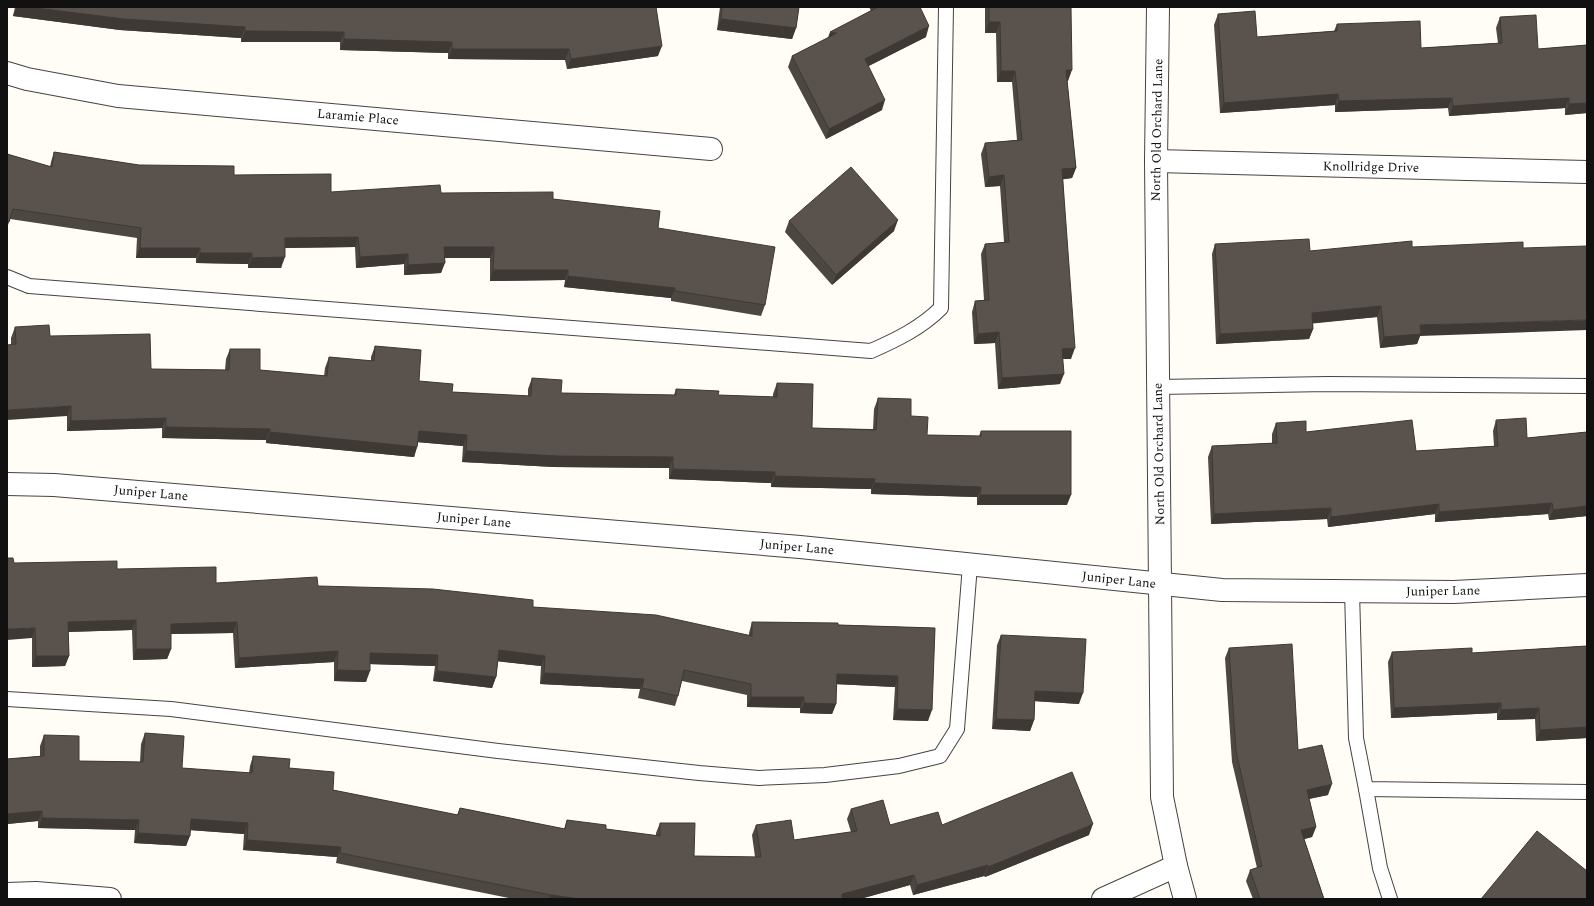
<svg xmlns="http://www.w3.org/2000/svg" width="1594" height="906" font-family="Spectral,serif">
<style>
.lines{fill:none;stroke-linecap:round;stroke-linejoin:round}
.service-casing{stroke:#444;stroke-width:16}
.minor-casing{stroke:#444;stroke-width:24}
.tertiary-casing{stroke:#444;stroke-width:24}
.service{stroke:#fff;stroke-width:14}
.minor{stroke:#fff;stroke-width:22}
.tertiary{stroke:#fff;stroke-width:22}
.wall{fill:#4d4742}
.shaded-wall{fill:#3f3936}
.building{fill:#5a524d;stroke:#3f3936}
.labels{text-anchor:middle;dominant-baseline:central;stroke-width:4;stroke-linejoin:round;paint-order:stroke}
.street-label{font-size:13px;fill:#111;stroke:#fff}
</style>
<rect width="100%" height="100%" fill="#fffdf5"/>
<g class="lines">
<g class="service-casing">
<g id="service">
<path d="M7,277L29,286L871,351C896,340 921,328 941,308L946,7"/>
<path d="M1158,387L1328,384L1587,386"/>
<path d="M1352,591L1356,738L1366,789L1587,792"/>
<path d="M7,699L171,709L498,751L699,773L759,778L825,775L899,766L940,756L957,729L970,565"/>
<path d="M1366,789L1380,868L1390,899"/>
</g>
</g>
<g class="minor-casing">
<g id="minor">
<path d="M7,73L27,79L118,96L711,149"/>
<path d="M1156,161L1587,172"/>
<path d="M7,484L54,485L800,547L1222,590L1454,592L1587,585"/>
<path d="M7,894L36,893L110,899"/>
<path d="M1103,899L1176,866"/>
</g>
</g>
<g class="tertiary-casing">
<path id="tertiary" d="M1158,7L1156,161L1162,797L1176,866L1185,899"/>
</g>
<use href="#service" class="service"/>
<use href="#minor" class="minor"/>
<use href="#tertiary" class="tertiary"/>
</g>
<g class="wall">
<path d="M15,7H656L658,56L567,69L565,60L448,59V53L340,50V42H241V38L120,30L13,16Z"/>
<path d="M720,7H799L796,28L792,39L717,30Z"/>
<path d="M869,7H920L926,37L868,66L882,110L826,139L788,67L792,56L828,38L871,11Z"/>
<path d="M985,7H1071L1068,81H1067L1076,168L1072,178L1063,179L1071,359H1063L1060,384L998,389L995,343L974,344L972,312L975,301L984,300L981,254L985,244L1004,242L1000,186L985,187L981,154L985,143L1017,140L1012,82H997L996,33H985Z"/>
<path d="M1218,14L1257,37L1334,31L1337,24L1421,48L1498,43L1496,28L1500,17L1538,49L1587,45V113L1565,115V108L1449,116L1448,108L1335,112V105L1220,113L1214,25Z"/>
<path d="M54,152L139,165L234,175L331,192L441,193L553,199L658,228L765,305L761,316L671,301V298L564,287L565,280L490,281V258H445L441,273L404,275V264L356,268L355,247L285,248L281,268H248V264L196,263V258H136L137,238L10,219L7,228V154L50,167L51,162Z"/>
<path d="M789,221L894,231L832,285L785,232Z"/>
<path d="M1215,244L1310,251L1412,247L1523,248L1420,336L1417,344L1380,348L1377,317L1313,323V329L1309,339L1216,344L1212,254Z"/>
<path d="M15,327L50,336L151,369L225,370L226,359L230,349L260,370L324,376L325,368L329,357L371,361V357L375,346L419,381L452,392L528,396V389L532,378L561,393L674,395L676,389L718,395L773,397V394L777,383L812,428L873,429L874,409L878,398L911,416L927,435L979,436L981,431L1067,505H977V497L871,494V489L771,487V483L669,479V468L554,467L462,462L463,446L418,442L417,447L414,457L266,443V440L162,438V428L67,431V416L11,345V338Z"/>
<path d="M1496,420L1527,438L1587,432V516L1549,520L1548,514L1435,522V514L1328,527L1327,519L1211,524L1208,457L1212,446L1272,443V434L1276,423L1306,432L1416,451L1494,446L1493,431Z"/>
<path d="M14,563L117,569L216,583L318,586L533,607L749,635V633L752,622L935,628L928,721L893,720L895,687L836,684V704L832,714L800,713V708L747,707V695L682,681L678,696L675,706L638,698L640,689L540,684L541,666L498,661L496,677L492,688L433,681L435,666L370,664L366,682L334,681V662L235,668L233,633L171,634V649L167,659L133,660L132,630L68,632L69,656L65,666L32,667V638Z"/>
<path d="M1001,635L1079,704L1035,701L1034,720L1030,731L992,729L997,645Z"/>
<path d="M1587,646V738L1536,741L1535,719L1497,720V713L1391,718L1388,662L1392,652L1472,653Z"/>
<path d="M1229,648L1328,795L1309,799L1316,827L1312,837L1304,839L1324,899H1253L1246,881L1250,870L1257,868L1232,762L1225,658Z"/>
<path d="M145,733L182,768L249,773L250,766L253,756L289,768L333,790L457,815L460,808L564,829L567,820L606,829L656,836V833L660,823L694,856L755,857L752,835L756,825L794,840L851,832L847,819L851,809L890,825H942L1089,835L985,877L984,876L913,895L910,885L860,899H514L336,863L337,857L243,850L244,834L191,830L186,846L134,843L135,830L38,828V821L7,824V759L40,756V746L44,735L79,761L140,762L141,744Z"/>
</g>
<g class="shaded-wall">
<path d="M17,7H28L245,27L241,38L120,30L13,16Z"/>
<path d="M721,19L796,28L792,39L717,30Z"/>
<path d="M989,22H1000L996,33H985Z"/>
<path d="M929,26L926,37L861,70L865,59Z"/>
<path d="M245,31L344,32L340,42H241Z"/>
<path d="M830,32L837,33L826,43Z"/>
<path d="M344,39L452,42L448,53L340,50Z"/>
<path d="M662,46L658,56L567,69L571,59Z"/>
<path d="M452,49H569L565,60L448,59Z"/>
<path d="M1066,70H1072L1068,81H1062Z"/>
<path d="M1001,71H1015L1012,82H997Z"/>
<path d="M1338,94L1335,105L1220,113L1224,103Z"/>
<path d="M1452,98L1448,108L1335,112L1339,101Z"/>
<path d="M1569,98L1565,108L1449,116L1453,106Z"/>
<path d="M885,100L882,110L826,139L829,129Z"/>
<path d="M1587,103V113L1565,115L1569,104Z"/>
<path d="M1076,168L1072,178L1059,180L1062,169Z"/>
<path d="M1004,175L1000,186L985,187L989,177Z"/>
<path d="M898,220L894,231L832,285L836,275Z"/>
<path d="M358,237L355,247L281,248L285,238Z"/>
<path d="M444,247H494L490,258H440Z"/>
<path d="M140,248H200L196,258H136Z"/>
<path d="M200,253H252L248,264L196,263Z"/>
<path d="M408,254L404,264L356,268L360,257Z"/>
<path d="M285,257L281,268H248L252,258Z"/>
<path d="M445,263L441,273L404,275L408,265Z"/>
<path d="M493,270H568L565,280L490,281Z"/>
<path d="M568,276L675,288L671,298L564,287Z"/>
<path d="M1381,306L1377,317L1308,324L1312,313Z"/>
<path d="M1587,320V330L1420,336L1417,344L1380,348L1384,337L1420,325Z"/>
<path d="M1313,329L1309,339L1216,344L1220,334Z"/>
<path d="M999,332L995,343L974,344L978,334Z"/>
<path d="M1075,348L1071,359H1058L1062,349Z"/>
<path d="M1064,374L1060,384L998,389L1002,378Z"/>
<path d="M71,406L67,416L7,420V410Z"/>
<path d="M166,418L162,428L67,431L71,421Z"/>
<path d="M166,427L270,429L266,440L162,438Z"/>
<path d="M419,431L467,435L463,446L415,442Z"/>
<path d="M270,432L417,447L414,457L266,443Z"/>
<path d="M466,451L673,457L669,468L554,467L462,462Z"/>
<path d="M673,469L775,472L771,483L669,479Z"/>
<path d="M775,476L875,479L871,489L771,487Z"/>
<path d="M874,483L981,487L977,497L871,494Z"/>
<path d="M980,495H1071L1067,505H977Z"/>
<path d="M1552,503L1548,514L1435,522L1439,512Z"/>
<path d="M1439,504L1435,514L1328,527L1331,517Z"/>
<path d="M1587,506V516L1549,520L1553,510Z"/>
<path d="M1331,508L1327,519L1211,524L1214,514Z"/>
<path d="M136,620L132,630L64,632L68,622Z"/>
<path d="M237,622L233,633L167,634L171,624Z"/>
<path d="M35,628L32,638L7,640V629Z"/>
<path d="M136,649H171L167,659L133,660Z"/>
<path d="M499,650L545,656L541,666L495,661Z"/>
<path d="M338,651L334,662L235,668L239,658Z"/>
<path d="M370,653L438,655L435,666L366,664Z"/>
<path d="M36,656H69L65,666L32,667Z"/>
<path d="M337,670L370,671L366,682L334,681Z"/>
<path d="M437,671L496,677L492,688L433,681Z"/>
<path d="M544,673L644,679L640,689L540,684Z"/>
<path d="M837,674L898,676L895,687L833,684Z"/>
<path d="M1035,691L1083,693L1079,704L1032,701Z"/>
<path d="M751,697H804L800,708L747,707Z"/>
<path d="M804,703L836,704L832,714L800,713Z"/>
<path d="M1501,703L1497,713L1391,718L1394,708Z"/>
<path d="M1539,708L1535,719L1497,720L1501,710Z"/>
<path d="M897,709L932,710L928,721L893,720Z"/>
<path d="M996,719L1034,720L1030,731L992,729Z"/>
<path d="M1587,727V738L1536,741L1540,730Z"/>
<path d="M1332,784L1328,795L1303,800L1307,790Z"/>
<path d="M42,811L38,821L7,824V814Z"/>
<path d="M42,818L139,820L135,830L38,828Z"/>
<path d="M191,819L248,823L244,834L188,830Z"/>
<path d="M1093,824L1089,835L985,877L988,867Z"/>
<path d="M1316,827L1312,837L1297,841L1301,830Z"/>
<path d="M138,833L190,836L186,846L134,843Z"/>
<path d="M247,840L341,847L337,857L243,850Z"/>
<path d="M988,865L984,876L913,895L917,885Z"/>
<path d="M914,875L910,885L860,899H840L842,894Z"/>
<path d="M551,895L580,899H549Z"/>
</g>
<g class="building">
<path d="M28,7H656L662,46L571,59L569,49H452V42L344,39V32L245,31V27L124,19Z"/>
<path d="M722,7H799L796,28L721,19Z"/>
<path d="M878,7H920L929,26L865,59L885,100L829,129L792,56L837,33L830,32Z"/>
<path d="M989,7H1071L1072,70H1066L1076,168L1062,169L1075,348L1062,349L1064,374L1002,378L999,332L978,334L975,301L989,300L985,244L1009,242L1004,175L989,177L985,143L1022,140L1015,71H1001L1000,22H989Z"/>
<path d="M1255,11L1257,37L1337,31V24L1420,21L1421,48L1502,43L1500,17L1536,15L1538,49L1587,45V103L1569,104V98L1453,106L1452,98L1339,101L1338,94L1224,103L1218,14Z"/>
<path d="M54,152L139,165L234,166V175L331,174V192L440,185L441,193L553,192V199L660,211L658,228L775,247L765,305L675,291V288L568,276V270H493L494,247H444L445,263L408,265V254L360,257L358,237L285,238V257L252,258V253H200V248H140L141,228L13,209L9,222H7V154L52,167Z"/>
<path d="M851,167L898,220L836,275L789,221Z"/>
<path d="M1309,239L1310,251L1412,241V247L1523,242V248L1587,246V320L1420,325L1421,334L1384,337L1381,306L1312,313L1313,329L1220,334L1215,244Z"/>
<path d="M49,325L50,336L150,334L151,369L229,370L230,349H260V370L327,376L329,357L374,361L375,346L421,350L419,381L453,384L452,392L531,396L532,378L562,380L561,393L676,395V389L719,391L718,395L777,397V383L813,384L812,428L876,430L878,398L911,399V416L928,417L927,435L981,436V431H1071V495H980L981,487L874,483L875,479L775,476V472L673,469V457L557,456L466,451L467,435L419,431L417,447L270,432V429L166,427V418L71,421V406L7,410V345L16,344L15,327Z"/>
<path d="M1526,418L1527,438L1587,432V506L1553,510L1552,503L1439,512V504L1331,517V508L1214,514L1212,446L1277,443L1276,423L1306,421V432L1412,420L1416,451L1498,446L1496,420Z"/>
<path d="M7,558H13L14,563L117,561V569L216,567V583L317,577L318,586L433,589L533,600V607L656,615L752,636V622L838,623V625L935,628L932,710L897,709L898,676L837,674L836,704L804,703V697H751V684L684,670L678,696L642,688L644,679L544,673L545,656L499,650L496,677L437,671L438,655L370,653V671L337,670L338,651L239,658L237,622L171,624V649H136V620L68,622L69,656H36L35,628L7,629Z"/>
<path d="M1001,635L1086,639L1083,693L1035,691L1034,720L996,719Z"/>
<path d="M1292,644L1298,750L1322,745L1332,784L1307,790L1316,827L1301,830L1324,899H1260L1250,870L1262,866L1236,751L1229,648Z"/>
<path d="M1587,646V727L1540,730L1539,708L1501,710V703L1394,708L1392,652L1472,648V653Z"/>
<path d="M145,733L184,736L182,768L252,773L253,756L290,759L289,768L334,772L333,790L458,815L460,808L565,829L567,820L606,825V829L660,836V823H695L694,856L761,857L756,825L791,820L794,840L857,831L851,809L883,800L890,825L938,812L942,825L1072,772L1093,824L988,867V865L917,885L914,875L842,894V899H580L551,895L340,853L341,847L247,840L248,823L191,819L190,836L138,833L139,820L42,818V811L7,814V759L44,756V735L79,736V761L143,762Z"/>
<path d="M1537,831L1587,871V899H1481Z"/>
</g>
<g class="labels">
<g class="street-label">
<text transform="translate(358 117) rotate(5)">Laramie Place</text>
<text transform="translate(1157 130) rotate(-89)">North Old Orchard Lane</text>
<text transform="translate(1371 167) rotate(1)">Knollridge Drive</text>
<text transform="translate(1159 454) rotate(-91)">North Old Orchard Lane</text>
<text transform="translate(151 493) rotate(5)">Juniper Lane</text>
<text transform="translate(474 520) rotate(5)">Juniper Lane</text>
<text transform="translate(797 547) rotate(5)">Juniper Lane</text>
<text transform="translate(1119 580) rotate(6)">Juniper Lane</text>
<text transform="translate(1443 591) rotate(-1)">Juniper Lane</text>
</g>
</g>
<rect width="1594" height="906" fill="none" stroke="#111111" stroke-width="16"/>
</svg>
